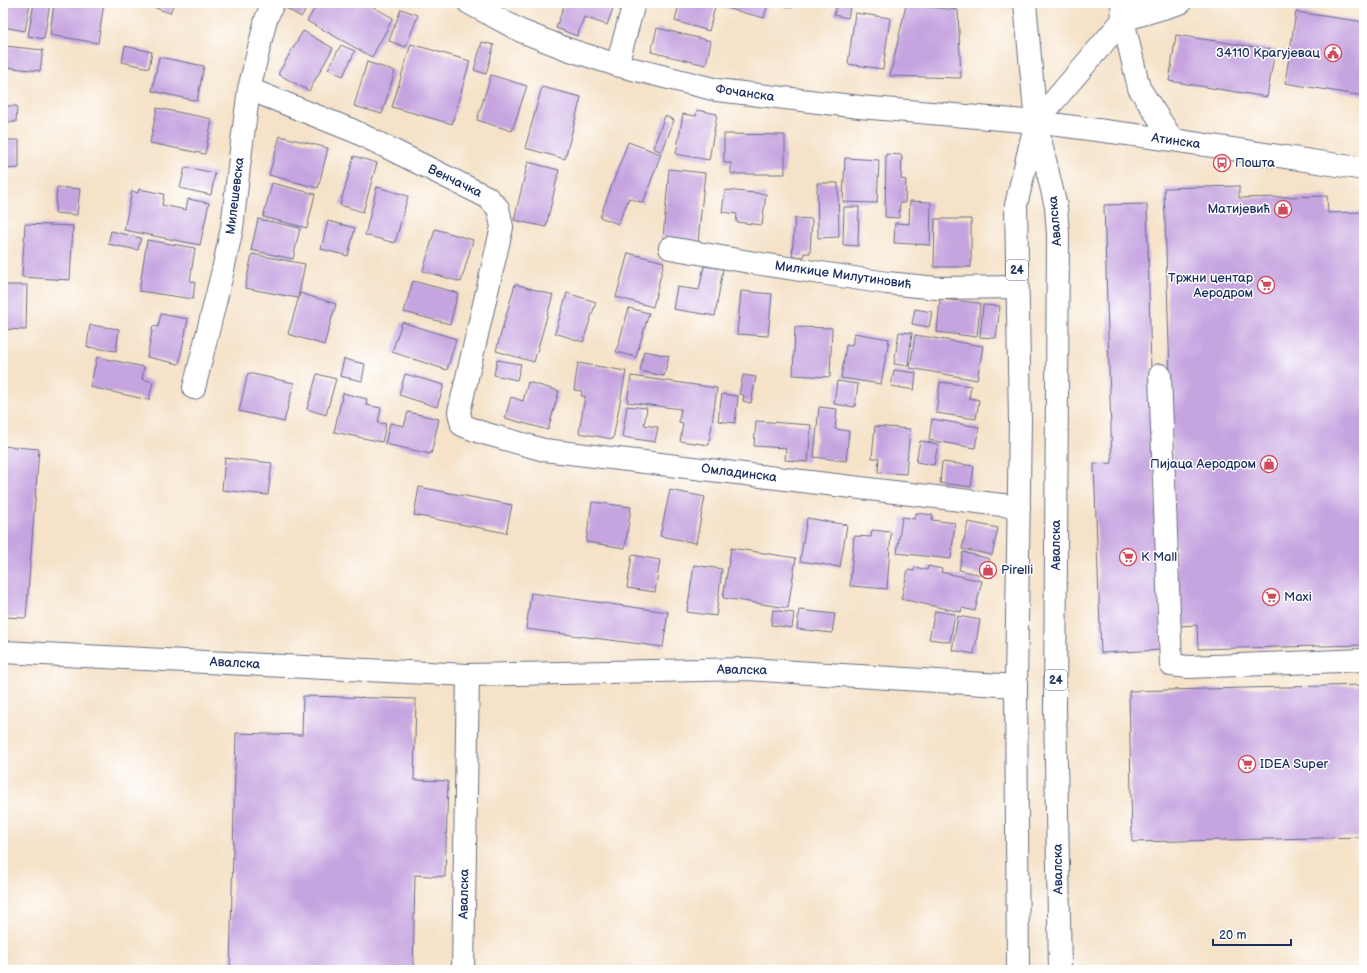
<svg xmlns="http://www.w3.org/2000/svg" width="1367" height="973" font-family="'Balsamiq Sans',sans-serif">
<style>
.building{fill:#c6a4e0}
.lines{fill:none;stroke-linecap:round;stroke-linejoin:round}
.minor-casing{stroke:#676e83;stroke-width:24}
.major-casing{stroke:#676e83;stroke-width:24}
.minor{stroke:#fff;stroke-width:22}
.major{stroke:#fff;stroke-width:22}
.labels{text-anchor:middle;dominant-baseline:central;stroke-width:3;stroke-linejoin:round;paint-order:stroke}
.shield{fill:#fff;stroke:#5f6d8e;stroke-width:1}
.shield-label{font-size:12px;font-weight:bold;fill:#1b2f5e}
.poi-label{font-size:13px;fill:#1b2f5e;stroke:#fff;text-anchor:start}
.street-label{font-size:13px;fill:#1b2f5e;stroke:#fff}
</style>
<rect width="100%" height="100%" fill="#fff"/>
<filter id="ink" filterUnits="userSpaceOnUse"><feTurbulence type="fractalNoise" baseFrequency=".025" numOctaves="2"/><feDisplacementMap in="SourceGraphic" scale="8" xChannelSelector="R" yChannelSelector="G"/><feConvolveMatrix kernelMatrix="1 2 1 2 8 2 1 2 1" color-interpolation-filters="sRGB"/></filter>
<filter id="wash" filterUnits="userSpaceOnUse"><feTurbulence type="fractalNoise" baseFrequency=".012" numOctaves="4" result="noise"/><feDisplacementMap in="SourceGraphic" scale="16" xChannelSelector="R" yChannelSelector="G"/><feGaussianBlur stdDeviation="0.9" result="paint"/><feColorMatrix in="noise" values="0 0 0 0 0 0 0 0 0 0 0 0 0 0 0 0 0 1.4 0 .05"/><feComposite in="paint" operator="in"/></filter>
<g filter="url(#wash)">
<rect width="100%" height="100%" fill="#f5e2c8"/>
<g id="blocks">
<g class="building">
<path d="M3,3H30L25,31L3,27Z"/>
<path d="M34,3H50L44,39L28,36Z"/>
<path d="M54,3H104L98,43L50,35Z"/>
<path d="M142,3H174L170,13Z"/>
<path d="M286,3H310L301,17L284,7Z"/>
<path d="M318,3H366L393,18L372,57L307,21Z"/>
<path d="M565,3H615L607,25L584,17L577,36L556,28Z"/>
<path d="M679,3H716L709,31L675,21Z"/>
<path d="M720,3H768L764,18L719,6Z"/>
<path d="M775,3H793L792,8Z"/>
<path d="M837,3H851L848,18L834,15Z"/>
<path d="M906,5L958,10L961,78L890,76Z"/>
<path d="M401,9L418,15L406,47L389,41Z"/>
<path d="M1296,12L1364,22V96L1285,83Z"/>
<path d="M855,13L890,18L883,69L848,64Z"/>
<path d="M657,28L711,41L706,65L651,52Z"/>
<path d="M303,31L333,48L309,91L278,74Z"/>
<path d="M1176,35L1275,50L1267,97L1169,81Z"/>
<path d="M482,42L494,45L486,74L474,70Z"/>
<path d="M411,44L470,61L452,124L392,107Z"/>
<path d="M341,45L355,51L343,76L328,69Z"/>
<path d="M4,46L43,50L40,71L3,67Z"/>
<path d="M125,46L152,52L149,68L122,62Z"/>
<path d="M159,57L204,66L197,101L152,91Z"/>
<path d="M367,62L395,71L382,114L354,106Z"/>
<path d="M491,75L527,86L512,131L477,120Z"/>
<path d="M542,87L581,97L565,159L525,148Z"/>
<path d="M3,106H17L16,122H3Z"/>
<path d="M157,108L212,119L205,154L150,143Z"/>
<path d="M697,110L717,114L709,160L676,154L683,114L696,116Z"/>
<path d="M665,116L674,120L662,152L653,148Z"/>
<path d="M724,134L785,135V174H731V163H724Z"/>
<path d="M280,136L328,148L318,188L269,175Z"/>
<path d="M3,140H19V168L3,169Z"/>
<path d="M628,142L661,154L643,203L629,198L618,224L600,217Z"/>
<path d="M886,154L902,155L901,179L906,180L905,203H900L899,218L885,217Z"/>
<path d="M354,156L377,163L363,212L340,205Z"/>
<path d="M845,158L879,160L877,203L843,202Z"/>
<path d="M528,162L559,170L546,227L514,220Z"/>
<path d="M185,167L215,173L211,195L180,188Z"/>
<path d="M669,169L705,173L698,242L663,238Z"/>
<path d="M272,183L315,194L307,228L263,217Z"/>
<path d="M817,183H838L839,237L818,238Z"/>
<path d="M1239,186V198L1327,196L1328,213L1364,212V645L1198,649L1197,625L1178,626L1164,188Z"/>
<path d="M57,187L80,189L77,215L55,213Z"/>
<path d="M377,187L408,196L395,243L365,235Z"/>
<path d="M139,189L164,194L162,205L186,210L188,199L209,203L200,245L124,230L132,191L138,193Z"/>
<path d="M725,190L766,194L762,225L736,222L737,214L722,212Z"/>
<path d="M910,201L931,202L930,245L894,243L895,223L909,224Z"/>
<path d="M1147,204L1151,373L1162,650L1101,653L1094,464L1112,463L1104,205Z"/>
<path d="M844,207H859L858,246L843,245Z"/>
<path d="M795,218L812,219L810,253H804V257L792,256Z"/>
<path d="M258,219L300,228L293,259L251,250Z"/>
<path d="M935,219H971V267H934Z"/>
<path d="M328,221L355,228L348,256L321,249Z"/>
<path d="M25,224L73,226L70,280L22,277Z"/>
<path d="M435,229L473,240L461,282L423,271Z"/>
<path d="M111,231L141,238L138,250L108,244Z"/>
<path d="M147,240L195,248L190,281L195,282L193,299L139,291Z"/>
<path d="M628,253L664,262L653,307L616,297Z"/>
<path d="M252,254L305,264L298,298L245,288Z"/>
<path d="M704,266L723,269L715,316L673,309L677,287L699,290Z"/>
<path d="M413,281L458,293L450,324L404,312Z"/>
<path d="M515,284L553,295L534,362L496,351Z"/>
<path d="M3,285H27L26,330L3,329Z"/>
<path d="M741,291L772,294L768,336L737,334Z"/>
<path d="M300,293L336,304L324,345L288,334Z"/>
<path d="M567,293L596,302L583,342L555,333Z"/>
<path d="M940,299L980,303L977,337L937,332Z"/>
<path d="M983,305L1000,306L996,338L980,337Z"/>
<path d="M629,308L649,313L636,357L616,352Z"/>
<path d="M915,309L932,312L929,327L912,324Z"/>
<path d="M161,314L188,319L179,364L147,357L153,326L158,327Z"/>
<path d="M402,322L456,339L447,370L392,352Z"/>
<path d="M90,325L119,329L116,351L87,347Z"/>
<path d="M795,327L832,328L830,377L793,375Z"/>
<path d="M899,332L912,333L908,366L894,364Z"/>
<path d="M854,333L889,339L881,384L841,378L846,345L852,346Z"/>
<path d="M915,335L983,346L977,380L910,368Z"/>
<path d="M644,351L669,356L664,376L640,371Z"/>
<path d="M97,357L144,367L142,379L153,382L149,400L90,387Z"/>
<path d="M344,359L365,364L362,381L340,376Z"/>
<path d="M497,360L521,364L517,380L494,375Z"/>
<path d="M578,363L626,371L613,439L579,433L585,396H581L582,391L574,390Z"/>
<path d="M894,370L916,373L914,390L891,386Z"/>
<path d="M248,373L294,383L284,422L239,411Z"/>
<path d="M317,374L336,379L326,415L307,409Z"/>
<path d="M405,374L444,385L437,407L399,395Z"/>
<path d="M743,375L756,377L751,403L743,401L744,395L739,394Z"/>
<path d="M631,376L717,388L709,445L680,441L683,423L679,422L681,409L627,402Z"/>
<path d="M837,381L858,384L855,407L834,404Z"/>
<path d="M528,382L559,391L548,430L505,418L511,397L523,401Z"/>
<path d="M940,382L971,386L969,398L979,400L976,419L936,413Z"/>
<path d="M343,393L367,399L366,405L381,408L378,423L386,424L382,442L334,432Z"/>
<path d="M722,394L738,396L735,423L718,421Z"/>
<path d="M627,406L647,408L644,425L658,427L655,442L622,437Z"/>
<path d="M819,407L837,409L835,429L849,431L846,461L814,457Z"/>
<path d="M408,412L439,419L431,454L385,444L390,423L404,426Z"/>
<path d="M932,419L979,427L975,448L929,440Z"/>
<path d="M756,421L811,425L808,462L785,460L786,448L754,446Z"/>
<path d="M875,426L910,429L906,474L878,472L879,458H872Z"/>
<path d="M920,441L938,444L934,465L916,462Z"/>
<path d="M3,446L39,449L26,618L3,617Z"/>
<path d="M225,458L272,463L268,495L222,490Z"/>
<path d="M942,462L974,466L971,487L940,483Z"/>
<path d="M419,487L512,505L506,533L414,515Z"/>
<path d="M670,490L705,497L696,543L660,536Z"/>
<path d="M592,502L631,507L625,548L586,542Z"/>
<path d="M916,513L933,515L932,520L955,523L951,559L897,553L902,517L915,519Z"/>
<path d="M807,518L847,525L840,567L800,561Z"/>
<path d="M968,522L998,528L992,555L962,549Z"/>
<path d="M872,530L891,532L887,589L850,586L854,536L871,537Z"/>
<path d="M731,548L796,558L788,608L723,598Z"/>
<path d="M963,552L990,559L986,576L959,570Z"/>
<path d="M632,555L660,560L655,592L627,588Z"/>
<path d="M694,565L722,569L716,616L687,612Z"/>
<path d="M928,566L942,569L941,572L982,581L975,611L962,608L961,612L901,599L908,570L914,571L915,567L927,570Z"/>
<path d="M531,593L668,612L663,647L526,629Z"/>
<path d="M773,610L794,613L792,628L771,625Z"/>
<path d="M799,610L835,614L832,633L797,629Z"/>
<path d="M935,611L955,614L950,642L929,639Z"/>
<path d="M958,616L980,620L974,654L952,650Z"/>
<path d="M1364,685V837L1132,842L1129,691Z"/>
<path d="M303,696L416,699L414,780L448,781L445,877L415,875L413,970H230L236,733L302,735Z"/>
</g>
</g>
</g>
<g filter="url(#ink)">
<use href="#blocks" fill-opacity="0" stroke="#676e83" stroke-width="1"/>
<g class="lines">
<g class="minor-casing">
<g id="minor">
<path d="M469,3L521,31L567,49L617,65L717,90L860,107L1036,122L1173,140L1364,169"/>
<path d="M1122,3L1123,20L1139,88L1173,140"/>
<path d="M617,65L634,3"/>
<path d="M249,89L354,131L487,197L498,208L502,227L459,412L462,425L480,432L544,450L1019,507"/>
<path d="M1036,122L1123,20L1180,3"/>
<path d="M670,248L755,263L887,283L937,288L1017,287"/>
<path d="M1160,375L1171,665L1188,667L1364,660"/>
<path d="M194,388L223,270L232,228L240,158L249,89L266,19L273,3"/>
<path d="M3,652L468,675L747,669L1016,686"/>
<path d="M463,970L468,675"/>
</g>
</g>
<g class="major-casing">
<g id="major">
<path d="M1025,3L1036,122L1056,207L1058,235L1055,707L1060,970"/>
<path d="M1018,970L1016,686L1020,420L1016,205L1035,125"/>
</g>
</g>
<use href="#minor" class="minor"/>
<use href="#major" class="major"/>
</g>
</g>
<defs>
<g id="civic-ring" transform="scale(0.9)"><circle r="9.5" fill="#fff" stroke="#d1495b" stroke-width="1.5"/><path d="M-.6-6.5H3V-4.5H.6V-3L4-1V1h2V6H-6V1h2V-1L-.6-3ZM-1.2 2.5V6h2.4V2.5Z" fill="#d1495b"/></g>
<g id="bus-ring" transform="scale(0.9)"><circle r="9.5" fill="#fff" stroke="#d1495b" stroke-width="1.5"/><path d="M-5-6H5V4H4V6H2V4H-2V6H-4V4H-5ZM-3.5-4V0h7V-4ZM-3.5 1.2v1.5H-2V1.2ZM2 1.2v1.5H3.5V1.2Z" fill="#d1495b"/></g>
<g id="shop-ring" transform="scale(0.9)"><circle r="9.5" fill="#fff" stroke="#d1495b" stroke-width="1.5"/><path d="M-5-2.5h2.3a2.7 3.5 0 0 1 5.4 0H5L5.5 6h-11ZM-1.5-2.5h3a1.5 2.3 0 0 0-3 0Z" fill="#d1495b"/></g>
<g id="supermarket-ring" transform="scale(0.9)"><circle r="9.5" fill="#fff" stroke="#d1495b" stroke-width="1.5"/><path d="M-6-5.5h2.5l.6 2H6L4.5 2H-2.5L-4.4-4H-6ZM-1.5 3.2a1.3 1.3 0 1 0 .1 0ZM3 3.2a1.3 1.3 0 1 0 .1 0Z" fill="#d1495b"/></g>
</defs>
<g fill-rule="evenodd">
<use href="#civic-ring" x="1333" y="53"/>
<use href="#bus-ring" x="1222" y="163"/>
<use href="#shop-ring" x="1283" y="209"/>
<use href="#supermarket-ring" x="1266" y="285"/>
<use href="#shop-ring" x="1269" y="464"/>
<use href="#supermarket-ring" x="1128" y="557"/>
<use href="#shop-ring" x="988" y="570"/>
<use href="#supermarket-ring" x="1271" y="597"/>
<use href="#supermarket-ring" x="1247" y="764"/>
</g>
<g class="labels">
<g class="shield">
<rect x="1006" y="260" width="22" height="20" rx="3"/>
<rect x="1045" y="670" width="22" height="20" rx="3"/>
</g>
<g class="shield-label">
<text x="1017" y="270">24</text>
<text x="1056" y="680">24</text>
</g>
<g class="poi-label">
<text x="1320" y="53" text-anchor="end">34110 Крагујевац</text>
<text x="1235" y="163">Пошта</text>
<text x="1270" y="209" text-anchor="end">Матијевић</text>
<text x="1253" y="278" text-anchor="end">Тржни центар<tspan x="1253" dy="15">Аеродром</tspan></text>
<text x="1256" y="464" text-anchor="end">Пијаца Аеродром</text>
<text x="1141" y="557">K Mall</text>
<text x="1001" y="570">Pirelli</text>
<text x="1284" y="597">Maxi</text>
<text x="1260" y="764">IDEA Super</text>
</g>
<g class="street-label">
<text transform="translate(745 93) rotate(8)">Фочанска</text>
<text transform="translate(1176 141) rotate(8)">Атинска</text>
<text transform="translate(455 181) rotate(26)">Венчачка</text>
<text transform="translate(235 196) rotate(-83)">Милешевска</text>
<text transform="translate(1055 221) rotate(-95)">Авалска</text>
<text transform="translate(843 275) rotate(8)">Милкице Милутиновић</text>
<text transform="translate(739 473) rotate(7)">Омладинска</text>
<text transform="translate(1056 545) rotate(-90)">Авалска</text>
<text transform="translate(235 663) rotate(3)">Авалска</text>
<text transform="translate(742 670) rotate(1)">Авалска</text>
<text transform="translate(1058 869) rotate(-91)">Авалска</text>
<text transform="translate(464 894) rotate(-89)">Авалска</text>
</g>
</g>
<rect width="1367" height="973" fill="none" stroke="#fff" stroke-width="16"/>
<path d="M1213 939v6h78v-6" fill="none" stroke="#1b2f5e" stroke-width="2"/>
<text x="1219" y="939" font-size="12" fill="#1b2f5e" stroke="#ffffff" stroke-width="3" paint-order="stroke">20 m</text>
</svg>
